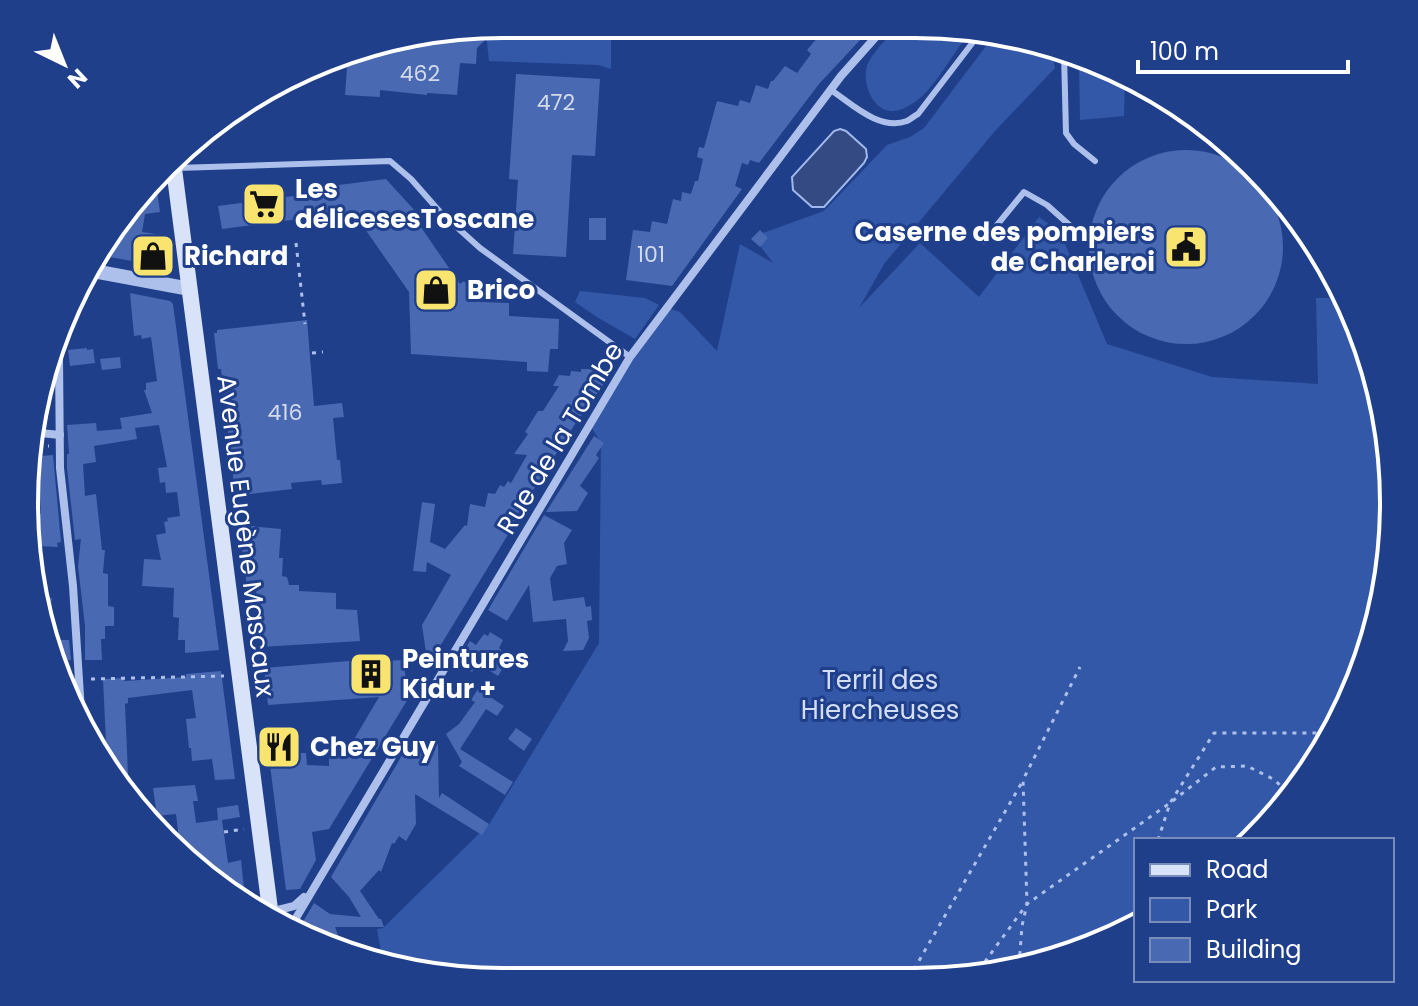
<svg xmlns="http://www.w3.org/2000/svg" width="1418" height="1006" font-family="Poppins,sans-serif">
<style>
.green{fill:#3458a8}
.water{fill:#334a82;stroke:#a0b9ec;stroke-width:2}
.building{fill:#4969b2}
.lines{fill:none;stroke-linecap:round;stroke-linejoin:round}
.path{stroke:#adc0eb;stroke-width:3;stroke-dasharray:4 6;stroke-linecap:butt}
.service{stroke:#adc0eb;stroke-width:6}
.minor{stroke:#adc0eb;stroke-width:8}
.tertiary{stroke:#adc0eb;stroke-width:14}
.secondary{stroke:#d8e2f9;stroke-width:16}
.labels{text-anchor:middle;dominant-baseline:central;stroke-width:6;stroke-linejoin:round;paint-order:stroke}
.number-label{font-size:22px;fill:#d2daec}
.poi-label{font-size:26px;font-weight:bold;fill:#fff;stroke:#203f8b;text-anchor:start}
.street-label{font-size:26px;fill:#fff;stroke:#203f8b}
.park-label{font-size:26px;fill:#d2def8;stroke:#203f8b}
.rim{fill:none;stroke:#fff;stroke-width:4}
</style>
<rect width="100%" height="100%" fill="#203f8b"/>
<g class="green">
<path d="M503,24L611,26V69L599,65L489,61L486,33L463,31Z"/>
<path d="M894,31L969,33C954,52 934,89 915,102C909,106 898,112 891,111C872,110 862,82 867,66C870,56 886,39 894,31Z"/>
<path d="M996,33H1009L1051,49L1055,68L995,131L884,264L859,308L920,243L979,297L1039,217L1060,232L1107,344L1212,377L1318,384L1316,298H1329L1371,364L1393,535L1344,715L1248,840H1136V926L1126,933L978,978L472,981L382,957L377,929L383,928L490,823L599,643L601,443L590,425L630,357L668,308L680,312L717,351L740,244L773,263L758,243L763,233L824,211L887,145L910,137L924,128Z"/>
<path d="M1079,60L1125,77L1124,116L1080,120Z"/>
<path d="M580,291L645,298L659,305L635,339L597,317L575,302Z"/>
</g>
<path class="water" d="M840,129L846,131L866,149L867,157L864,163L824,207H812L793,190L792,177L834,131Z"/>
<g class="building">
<path d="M462,29V33L479,32L484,34V41L477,48L476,64L460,63L457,95L427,93V95L380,90V97L345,95L348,54L379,40Z"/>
<path d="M824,30H849L860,40L819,84L759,163L750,160L748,165L742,163L735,186L742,189L672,286L626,280L633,230L650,232L652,221L667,224L673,199L681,201L682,192L691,194L695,181H698L703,159L697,157L699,147L704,148L717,101L738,106L740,100L750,103L756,85L768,89L771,81H773L785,66L797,73L811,54L807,50Z"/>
<path d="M516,74L600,79L595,156L572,155L566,257L513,254L518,180L509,179Z"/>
<circle cx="1186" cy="247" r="97"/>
<path d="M386,179L416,212L412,214L460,284L464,281L480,302L509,303V316L559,319L558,349H550L548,372L527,371V362L411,354L409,292L353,212L222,229L218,206L323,192V187Z"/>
<path d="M147,183H156L160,212L145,214L142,232L163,235L168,259L161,266L98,255L143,188Z"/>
<rect x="589" y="218" width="17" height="22"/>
<path d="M760,230L768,238L760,247L751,239Z"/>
<path d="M130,293L170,301L173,304L219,650L185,653V640H178L179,618L173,617L174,588L142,586L144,559L161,560L156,535L166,533L164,522L168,521L167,518L180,516L177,492L166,493L165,482L160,483L158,468L167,467L159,425L135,428L137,439L94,446L96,462L83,464L85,496L96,494L102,550H105L103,573L108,574V606L114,607V626H105V639H101L102,660H85V626L78,566L81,539L75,540L67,468V454H69L67,425L96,423L97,431L122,429L120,418L152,413L144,390H146V383L157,381L151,337L142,339L141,335L134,336Z"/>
<path d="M307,320L314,406L342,403L344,417L333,418L337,460H340L342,483L322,485L321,480L291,483L292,489L242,495L240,485H234L221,369H218L214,333H217V330Z"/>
<path d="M87,348V350L93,349L95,363L70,366L68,350Z"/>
<path d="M120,357L121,368L102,370L100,359Z"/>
<path d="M581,369H590L606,381L575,424L516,517L518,518L428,666L422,625L451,575L427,562L426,572L413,571L422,502L435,504L430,542L445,549L465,525L467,526L470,504L485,507L488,493L495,494L500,485L504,487L508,481L511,483L527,455L514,454L528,434L525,432L538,411H543L559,386H553L559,375L570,376L571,371L581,372Z"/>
<path d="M594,436L604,443L596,455L599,458L580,486L588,493L577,511L546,512Z"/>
<path d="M53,455L61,542L57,543L58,547L37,546V543L28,536V528H34L35,514H41L38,476L28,477V457Z"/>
<path d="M544,515L572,530L564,543L567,564L557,566L550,578L553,601L584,597L586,607L591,606L592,620L587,621L589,638L583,650L563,651L568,641L566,619L533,622L529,585L507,621L488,610Z"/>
<path d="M239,525L281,529L279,558H283L282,576L287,577L289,585H299V591L336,593V609L357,610L360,641L261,647L256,609V587H247Z"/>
<path d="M38,598H52L47,628L40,605Z"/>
<path d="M490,632L503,640L499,648L502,651L497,658L506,663L498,676L478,663L472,672L456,663L470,641L476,645L484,634L488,636Z"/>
<path d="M51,640H69L71,660H68L70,688L65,689Z"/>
<path d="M361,660V663L402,660V663L404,664L407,690L414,689L329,829L312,832L316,860L300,889L286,890L267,742L291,741V753H306L307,765L329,766V757L338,758L350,739L353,741L379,697L268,705L264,668Z"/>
<path d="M221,671L235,779L215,780L212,759L192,761L191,748H189L186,719L196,718L192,690L128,698V703L125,704L129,798L107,764L103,679L124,678V681L186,677V674Z"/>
<path d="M478,689L504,706L497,716L486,709L460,749L513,782L505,795L459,766L462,762L446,734L459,724L475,702L471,700Z"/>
<path d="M516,728L532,739L524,751L508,739Z"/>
<path d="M438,744L439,798L442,793L489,824L482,835L415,794L416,824L406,841L399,836L394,844L392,843L381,872L379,870L360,891L379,919H381L384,927H335L342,946L296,934L314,903L330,914L361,917L349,897L331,877L408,745Z"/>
<path d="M195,785L198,801H193L196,823L218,820L217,808L238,805L240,817L222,820L228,863L241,860L244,889L236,890L180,847L176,814L157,816L153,788Z"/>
</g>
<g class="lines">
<g class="path">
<path d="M296,243L305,324"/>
<path d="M312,353L323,352"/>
<path d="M28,447L49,446"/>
<path d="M91,679L224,676"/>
<path d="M224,832L244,829"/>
<path d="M1158,840L1170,803L1214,733H1331"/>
<path d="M1019,965L1022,926L1027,904L1023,780L1080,667"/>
<path d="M909,978L1021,784"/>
<path d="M973,978L1027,904L1170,803L1216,767L1247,766L1275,780L1286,792"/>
</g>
<g class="service">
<path d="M1064,54L1066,133L1074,144L1095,161"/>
<path d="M831,90C852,104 879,131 907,121C911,119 914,116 918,114L980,33"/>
<path d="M177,168L390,161L411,179L441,213L480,248L630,357"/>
<path d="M984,241L1024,192L1047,205L1075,230"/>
</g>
<g class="minor">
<path d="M64,322L59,357L60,468L73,586L82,727"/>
<path d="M31,432L60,435"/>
<path d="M270,912L294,906L304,897"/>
<path d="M287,929L296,918L630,357L841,76L881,31"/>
</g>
<path class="tertiary" d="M88,270L190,289"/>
<path class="secondary" d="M173,161L271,917"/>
</g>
<defs>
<g id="supermarket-square" transform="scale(2.3)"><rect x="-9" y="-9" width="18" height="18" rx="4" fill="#f8e46e" stroke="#203f8b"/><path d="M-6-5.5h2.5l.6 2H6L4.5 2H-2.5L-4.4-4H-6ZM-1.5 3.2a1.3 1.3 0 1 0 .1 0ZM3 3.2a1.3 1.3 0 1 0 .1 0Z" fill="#111"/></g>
<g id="civic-square" transform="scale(2.3)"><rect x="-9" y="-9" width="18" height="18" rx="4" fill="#f8e46e" stroke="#203f8b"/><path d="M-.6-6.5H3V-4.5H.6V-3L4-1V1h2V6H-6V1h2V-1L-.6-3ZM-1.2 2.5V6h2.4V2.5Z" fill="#111"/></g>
<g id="shop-square" transform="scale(2.3)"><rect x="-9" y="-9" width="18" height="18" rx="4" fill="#f8e46e" stroke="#203f8b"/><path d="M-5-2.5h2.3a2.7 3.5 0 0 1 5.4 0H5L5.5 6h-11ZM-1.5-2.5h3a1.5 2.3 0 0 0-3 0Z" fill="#111"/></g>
<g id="building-square" transform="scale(2.3)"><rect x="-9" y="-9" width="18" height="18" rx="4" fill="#f8e46e" stroke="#203f8b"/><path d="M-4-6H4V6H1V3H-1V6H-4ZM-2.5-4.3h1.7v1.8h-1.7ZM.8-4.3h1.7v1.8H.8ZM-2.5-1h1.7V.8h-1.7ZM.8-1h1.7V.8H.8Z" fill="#111"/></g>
<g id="restaurant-square" transform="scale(2.3)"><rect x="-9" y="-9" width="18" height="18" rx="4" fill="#f8e46e" stroke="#203f8b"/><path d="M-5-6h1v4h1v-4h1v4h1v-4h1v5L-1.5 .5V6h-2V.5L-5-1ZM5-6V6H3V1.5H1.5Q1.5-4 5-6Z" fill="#111"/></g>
</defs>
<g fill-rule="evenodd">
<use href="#supermarket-square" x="264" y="204"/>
<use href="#civic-square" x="1186" y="247"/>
<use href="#shop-square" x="153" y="256"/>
<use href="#shop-square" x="436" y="290"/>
<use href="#building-square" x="371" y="674"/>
<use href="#restaurant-square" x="279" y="747"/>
</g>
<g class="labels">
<g class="number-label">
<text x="420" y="73">462</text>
<text x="556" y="102">472</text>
<text x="651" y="254">101</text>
<text x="285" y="412">416</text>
</g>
<g class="poi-label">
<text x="295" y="189">Les<tspan x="295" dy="30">délicesesToscane</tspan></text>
<text x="1155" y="232" text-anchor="end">Caserne des pompiers<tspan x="1155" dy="30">de Charleroi</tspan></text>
<text x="184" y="256">Richard</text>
<text x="467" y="290">Brico</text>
<text x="402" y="659">Peintures<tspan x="402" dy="30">Kidur +</tspan></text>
<text x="310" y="747">Chez Guy</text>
</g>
<g class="street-label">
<text transform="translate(560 438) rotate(-59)">Rue de la Tombe</text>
<text transform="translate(246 536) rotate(83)">Avenue Eugène Mascaux</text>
</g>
<g class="park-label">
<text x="880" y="680">Terril des<tspan x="880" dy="30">Hiercheuses</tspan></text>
</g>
</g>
<path d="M0 0H1418V1006H0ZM503 38H915A465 465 0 0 1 1380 503V503A465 465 0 0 1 915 968H503A465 465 0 0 1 38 503V503A465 465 0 0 1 503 38Z" fill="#203f8b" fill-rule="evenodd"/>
<path class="rim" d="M503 38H915A465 465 0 0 1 1380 503V503A465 465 0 0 1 915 968H503A465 465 0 0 1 38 503V503A465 465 0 0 1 503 38Z"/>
<rect x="1134" y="838" width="260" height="144" fill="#203f8b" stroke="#798cb9" stroke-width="2"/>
<rect x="1150" y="864" width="40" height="12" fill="#d8e2f9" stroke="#798cb9" stroke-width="2"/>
<text x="1206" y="878" font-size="24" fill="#ffffff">Road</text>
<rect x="1150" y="898" width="40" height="24" fill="#3458a8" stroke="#798cb9" stroke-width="2"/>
<text x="1206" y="918" font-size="24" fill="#ffffff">Park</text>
<rect x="1150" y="938" width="40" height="24" fill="#4969b2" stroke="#798cb9" stroke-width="2"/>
<text x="1206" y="958" font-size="24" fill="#ffffff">Building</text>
<g transform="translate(64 64) rotate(137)" stroke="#203f8b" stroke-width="6" paint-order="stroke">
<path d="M0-6L14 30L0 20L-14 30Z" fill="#ffffff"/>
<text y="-12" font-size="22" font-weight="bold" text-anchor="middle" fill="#ffffff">N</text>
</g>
<path d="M1138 60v12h210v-12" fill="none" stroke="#ffffff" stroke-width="4"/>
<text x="1150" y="60" font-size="24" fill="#ffffff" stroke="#203f8b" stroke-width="6" paint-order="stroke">100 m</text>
</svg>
